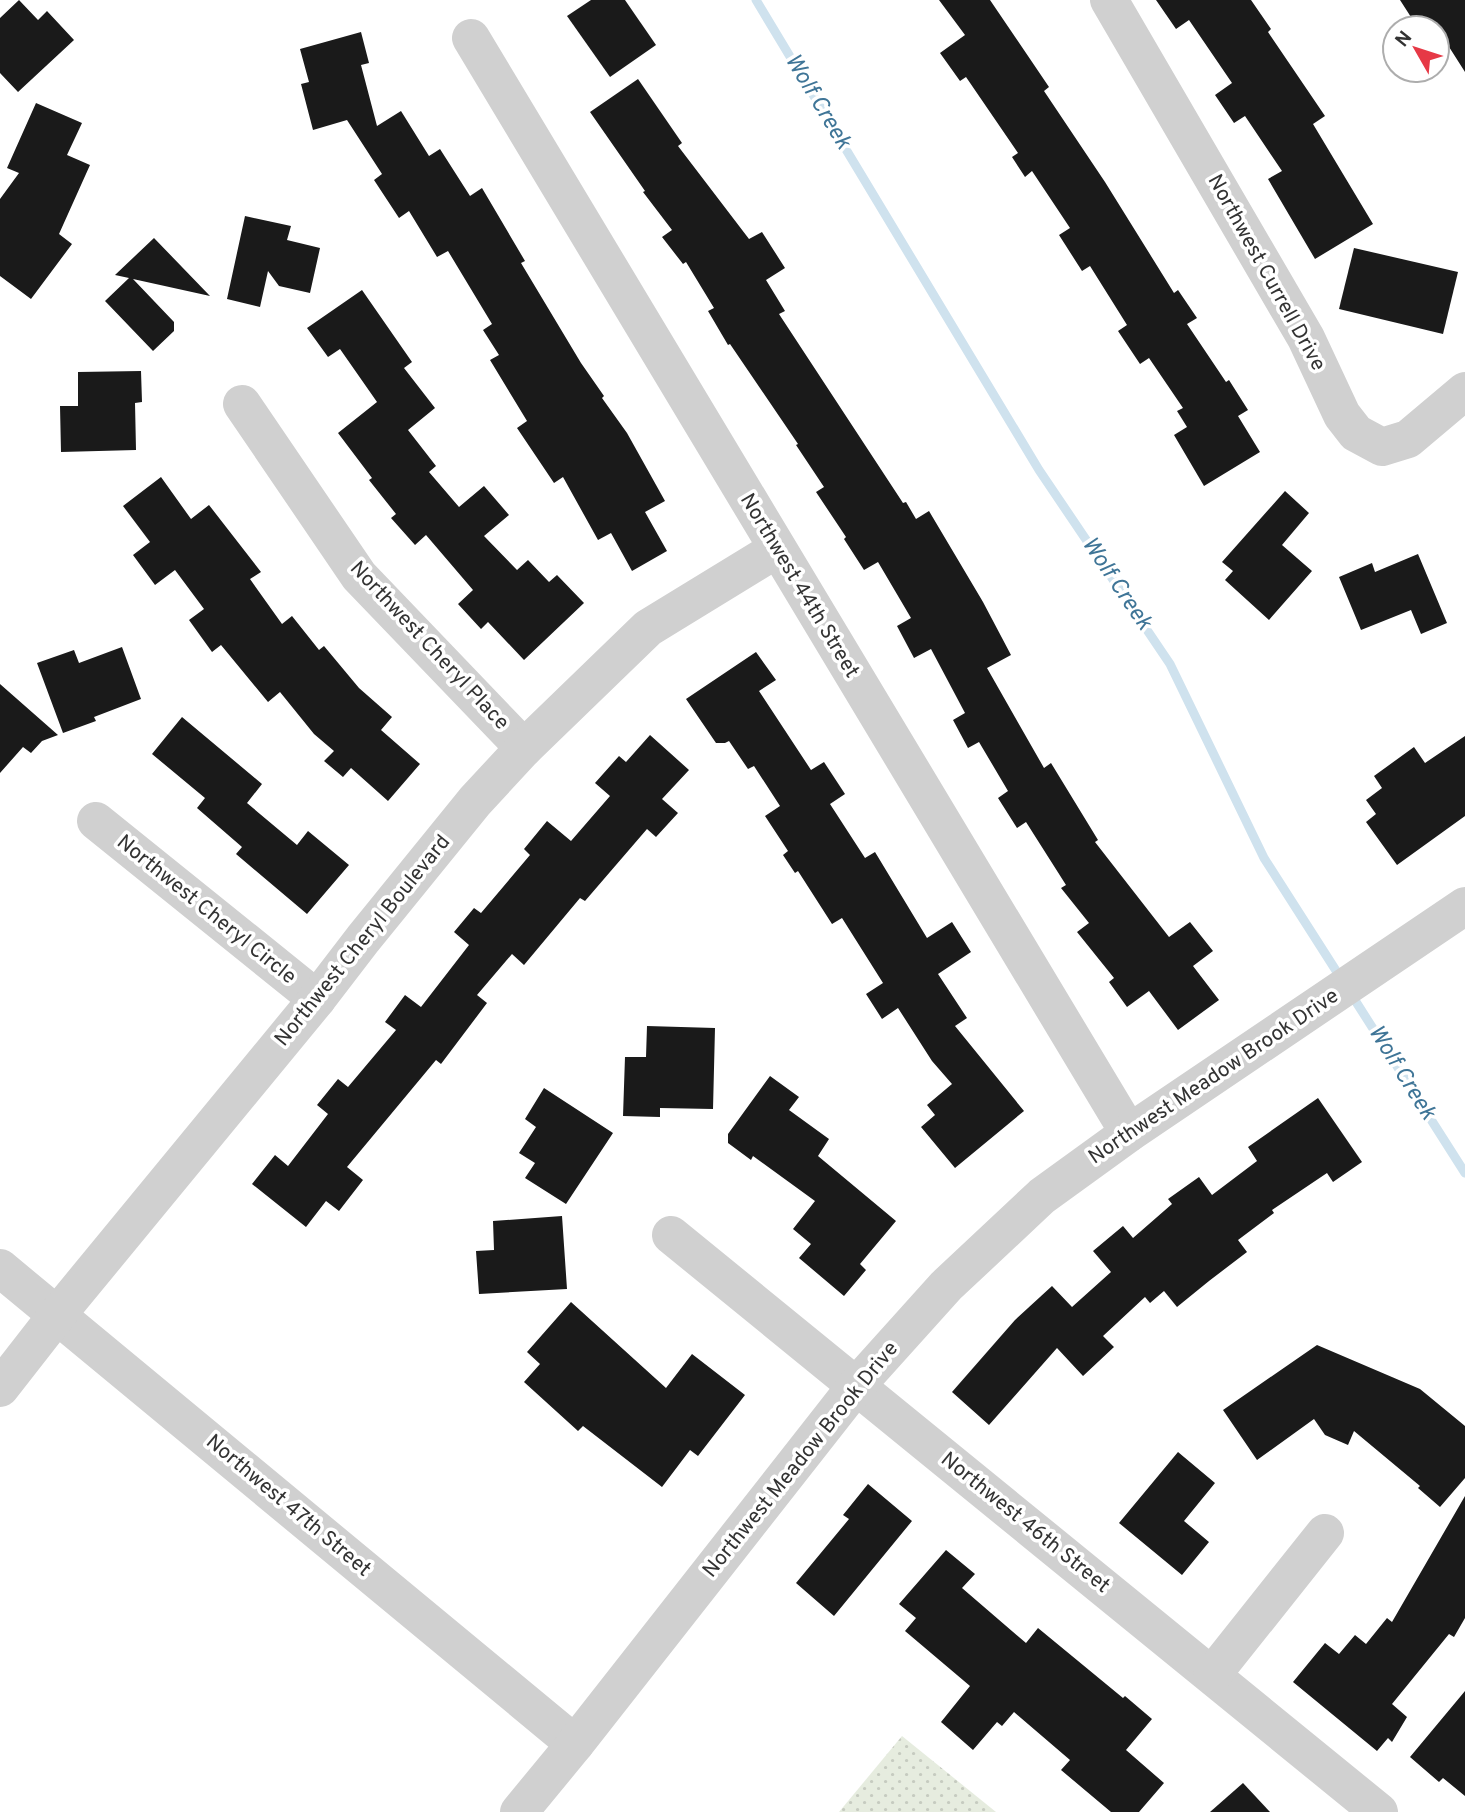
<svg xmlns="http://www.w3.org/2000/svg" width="1465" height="1812" font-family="Overpass,sans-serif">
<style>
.grass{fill:url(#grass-dots)}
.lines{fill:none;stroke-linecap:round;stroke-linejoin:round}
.stream{stroke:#cfe2ee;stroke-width:9}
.building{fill:#1a1a1a}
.minor{stroke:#d0d0d0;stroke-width:38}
.labels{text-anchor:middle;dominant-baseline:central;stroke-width:7;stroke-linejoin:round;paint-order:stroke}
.street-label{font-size:21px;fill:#333;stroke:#fff}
.water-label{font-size:23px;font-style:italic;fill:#3f7597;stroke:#fff}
</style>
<defs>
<pattern id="grass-dots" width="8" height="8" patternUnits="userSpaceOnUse" patternTransform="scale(1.75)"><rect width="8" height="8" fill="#e6ecdf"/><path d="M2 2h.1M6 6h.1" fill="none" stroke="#c6cbc0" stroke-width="1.8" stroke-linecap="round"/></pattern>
</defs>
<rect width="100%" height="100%" fill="#fff"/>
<path class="grass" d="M902,1736L996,1812H839Z"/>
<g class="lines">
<g class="stream">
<path d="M756,0L1039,470L1170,664L1264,858L1342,980"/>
<path d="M1351,994L1465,1173"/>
</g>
</g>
<g class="building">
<path d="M19,0L38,20L47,11L74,40L18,92L0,73V18Z"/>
<path d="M591,0H625L656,45L610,77L567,16Z"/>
<path d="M939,0H990L1049,87L1044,91L1105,182L1174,293L1178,290L1197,318L1187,324L1226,382L1229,380L1248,410L1238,416L1260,452L1204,486L1174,435L1187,427L1177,411L1183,408L1149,358L1140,364L1118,331L1127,325L1090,266L1082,271L1059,235L1070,228L1032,171L1025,177L1012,157L1018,153L966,77L960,81L940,53L965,35Z"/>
<path d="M1156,0H1251L1271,29L1268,32L1325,116L1313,124L1373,224L1315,259L1268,179L1282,171L1245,116L1234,123L1215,95L1232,83L1189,20L1176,29Z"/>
<path d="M1400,0H1465V72L1437,28H1418Z"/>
<path d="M361,32L369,63L361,65L377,126L401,111L429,156L440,149L470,196L482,188L525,261L521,263L581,363L604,396L602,398L627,433L665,501L645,512L667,551L632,571L611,533L598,540L563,477L554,483L517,428L527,421L490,360L499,355L483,330L492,324L448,251L437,257L409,211L399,218L374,180L382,174L347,120L313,130L301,84L309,82L300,49Z"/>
<path d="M638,79L682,143L678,146L749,239L762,232L785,268L766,280L785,311L779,314L903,503L906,502L916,519L929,511L983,602L1011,655L987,668L1044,768L1051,763L1098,840L1095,842L1169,937L1190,922L1213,951L1193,966L1219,1000L1178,1030L1149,991L1127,1007L1109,982L1114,978L1077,932L1089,923L1061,888L1066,885L1026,822L1017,828L998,798L1008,791L979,742L968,748L953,720L965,713L931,649L914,658L897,626L911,618L878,562L864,570L844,539L846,537L816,492L824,487L796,445L798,444L730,344L728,345L708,311L714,308L686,262L683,264L662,237L672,230L643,192L645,191L590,112Z"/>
<path d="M36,103L82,123L67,155L90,165L59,234L72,244L31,299L0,276V199L19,173L7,168Z"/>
<path d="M245,216L291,226L287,240L320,248L310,293L279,286L268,271L260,307L227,299Z"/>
<path d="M154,238L210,296L133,279L174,322V331L153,351L105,301L129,278L115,275Z"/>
<path d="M1354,248L1458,272L1443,334L1339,309Z"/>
<path d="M362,290L412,362L404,368L435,408L408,430L436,466L429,472L459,507L484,486L509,515L484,536L517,570L528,560L549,582L557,575L584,603L524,660L488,622L481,629L458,604L473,590L426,535L415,545L391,518L396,514L369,480L372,478L338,433L377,402L340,349L328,357L307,328Z"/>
<path d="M141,371L142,402L135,403L136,450L61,452L60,406H78V372Z"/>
<path d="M161,477L191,519L209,505L261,572L250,579L282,624L292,616L319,650L324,646L359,688L392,717L381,730L420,764L388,801L351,768L343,777L324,761L334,751L314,734L280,692L268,702L221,645L212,652L189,620L204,609L175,570L155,585L133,555L150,542L123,506Z"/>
<path d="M1285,491L1309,513L1282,545L1312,571L1269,620L1225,580L1233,571L1222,562Z"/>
<path d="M1418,554L1447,623L1421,634L1411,610L1361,630L1339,577L1372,563L1375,572Z"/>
<path d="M122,647L141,699L94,717L96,721L63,733L37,663L74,650L79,663Z"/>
<path d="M756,652L776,680L759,691L811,770L824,762L845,794L830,804L865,858L875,852L927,938L952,922L971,952L938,974L967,1018L955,1026L1024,1111L955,1168L921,1127L935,1115L927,1105L952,1084L932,1061L898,1008L882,1019L866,994L883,983L842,918L832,924L798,871L795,873L783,855L788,851L765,816L780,806L754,766L748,769L729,741L725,743H716L686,699Z"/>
<path d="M0,684L58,735L42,741L31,753L23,747L0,773Z"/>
<path d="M182,717L262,784L247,803L297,845L308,831L349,865L307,914L236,854L242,847L197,808L205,798L152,754Z"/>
<path d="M650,735L689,770L662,799L678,813L656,837L647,829L585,901L580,898L524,965L512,954L477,995L487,1003L441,1064L436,1060L347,1167L363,1180L339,1211L326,1201L306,1227L252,1184L275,1155L288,1166L328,1114L317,1105L338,1079L348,1087L396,1030L385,1022L405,995L421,1007L469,945L454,932L474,908L481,913L530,855L524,849L547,821L571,841L610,796L595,783L619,756L626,762Z"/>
<path d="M1465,736V816L1397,865L1366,822L1376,814L1366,800L1382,788L1374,776L1414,747L1425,763Z"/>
<path d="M647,1026L715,1028L713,1109L660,1108V1117L623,1116L625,1057H646Z"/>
<path d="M770,1076L799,1097L789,1110L829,1139L818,1156L896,1221L860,1264L866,1270L844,1296L799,1258L811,1244L793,1229L815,1201L753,1156L751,1160L728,1143V1134Z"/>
<path d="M544,1088L613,1133L566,1204L525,1178L535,1163L519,1153L536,1127L525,1119Z"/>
<path d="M1318,1098L1362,1162L1333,1182L1327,1173L1272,1210L1274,1213L1238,1240L1247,1252L1209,1281L1177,1307L1164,1291L1150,1303L1145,1297L1103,1336L1114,1347L1083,1376L1057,1348L989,1425L952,1392L1015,1320L1052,1286L1072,1307L1111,1272L1093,1251L1123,1226L1133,1238L1172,1204L1168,1199L1199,1177L1212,1195L1257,1161L1248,1147Z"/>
<path d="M562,1216L567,1289L479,1294L476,1251L494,1250L493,1221Z"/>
<path d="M571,1302L666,1388L692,1354L745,1395L698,1456L690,1450L662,1487L583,1426L578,1431L524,1382L540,1364L527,1352Z"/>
<path d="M1317,1345L1420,1389L1465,1426V1478L1440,1507L1418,1488L1420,1486L1354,1431L1348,1445L1325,1435L1314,1419L1257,1460L1223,1410Z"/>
<path d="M1178,1452L1215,1483L1184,1521L1209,1542L1182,1575L1119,1523Z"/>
<path d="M868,1484L912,1521L834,1616L796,1583L849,1519L843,1515Z"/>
<path d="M1465,1496V1618L1454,1637L1449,1634L1392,1704L1407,1717L1392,1742L1388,1738L1377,1751L1293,1682L1325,1643L1339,1654L1355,1635L1366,1644L1387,1618L1392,1622Z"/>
<path d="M946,1550L975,1574L962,1588L1026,1643L1038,1628L1123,1698L1125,1696L1152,1719L1126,1750L1164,1783L1139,1812H1111L1061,1770L1070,1760L1014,1712L1002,1726L997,1722L973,1750L941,1722L970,1686L905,1631L916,1618L899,1604Z"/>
<path d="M1465,1691V1796L1443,1778L1439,1782L1410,1757Z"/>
<path d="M1243,1783L1270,1812H1210Z"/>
</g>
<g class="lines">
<g class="minor">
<path d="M1109,0L1306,338L1342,415L1356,433L1382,447L1408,439L1465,391"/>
<path d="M471,38L1129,1133"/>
<path d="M242,404L359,576L524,748"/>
<path d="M96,821L317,999"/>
<path d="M671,1235L1379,1812"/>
<path d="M0,1268L575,1744"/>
<path d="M0,1388L57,1315L317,999L363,939L475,801L524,748L648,628L777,549"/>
<path d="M1212,1675L1325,1533"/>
<path d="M519,1812L575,1744L856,1386L946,1286L1042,1196L1129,1133L1465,906"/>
</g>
</g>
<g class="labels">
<g class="street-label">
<text transform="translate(1266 273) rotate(61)">Northwest Currell Drive</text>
<text transform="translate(799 586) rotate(59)">Northwest 44th Street</text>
<text transform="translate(429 646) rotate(47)">Northwest Cheryl Place</text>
<text transform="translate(206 910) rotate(39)">Northwest Cheryl Circle</text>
<text transform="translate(363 941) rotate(-51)">Northwest Cheryl Boulevard</text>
<text transform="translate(1214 1077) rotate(-34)">Northwest Meadow Brook Drive</text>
<text transform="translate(801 1460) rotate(-51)">Northwest Meadow Brook Drive</text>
<text transform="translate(288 1506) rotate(40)">Northwest 47th Street</text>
<text transform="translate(1025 1523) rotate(39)">Northwest 46th Street</text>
</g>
<g class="water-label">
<text transform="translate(817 102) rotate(59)">Wolf Creek</text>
<text transform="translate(1116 584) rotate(56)">Wolf Creek</text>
<text transform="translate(1401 1073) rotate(58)">Wolf Creek</text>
</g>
</g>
<g transform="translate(1416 49) rotate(309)"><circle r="33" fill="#ffffff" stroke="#adadad" stroke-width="2"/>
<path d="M0-5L12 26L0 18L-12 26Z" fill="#e63946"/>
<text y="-10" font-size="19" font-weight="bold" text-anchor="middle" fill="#333333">N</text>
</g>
</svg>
